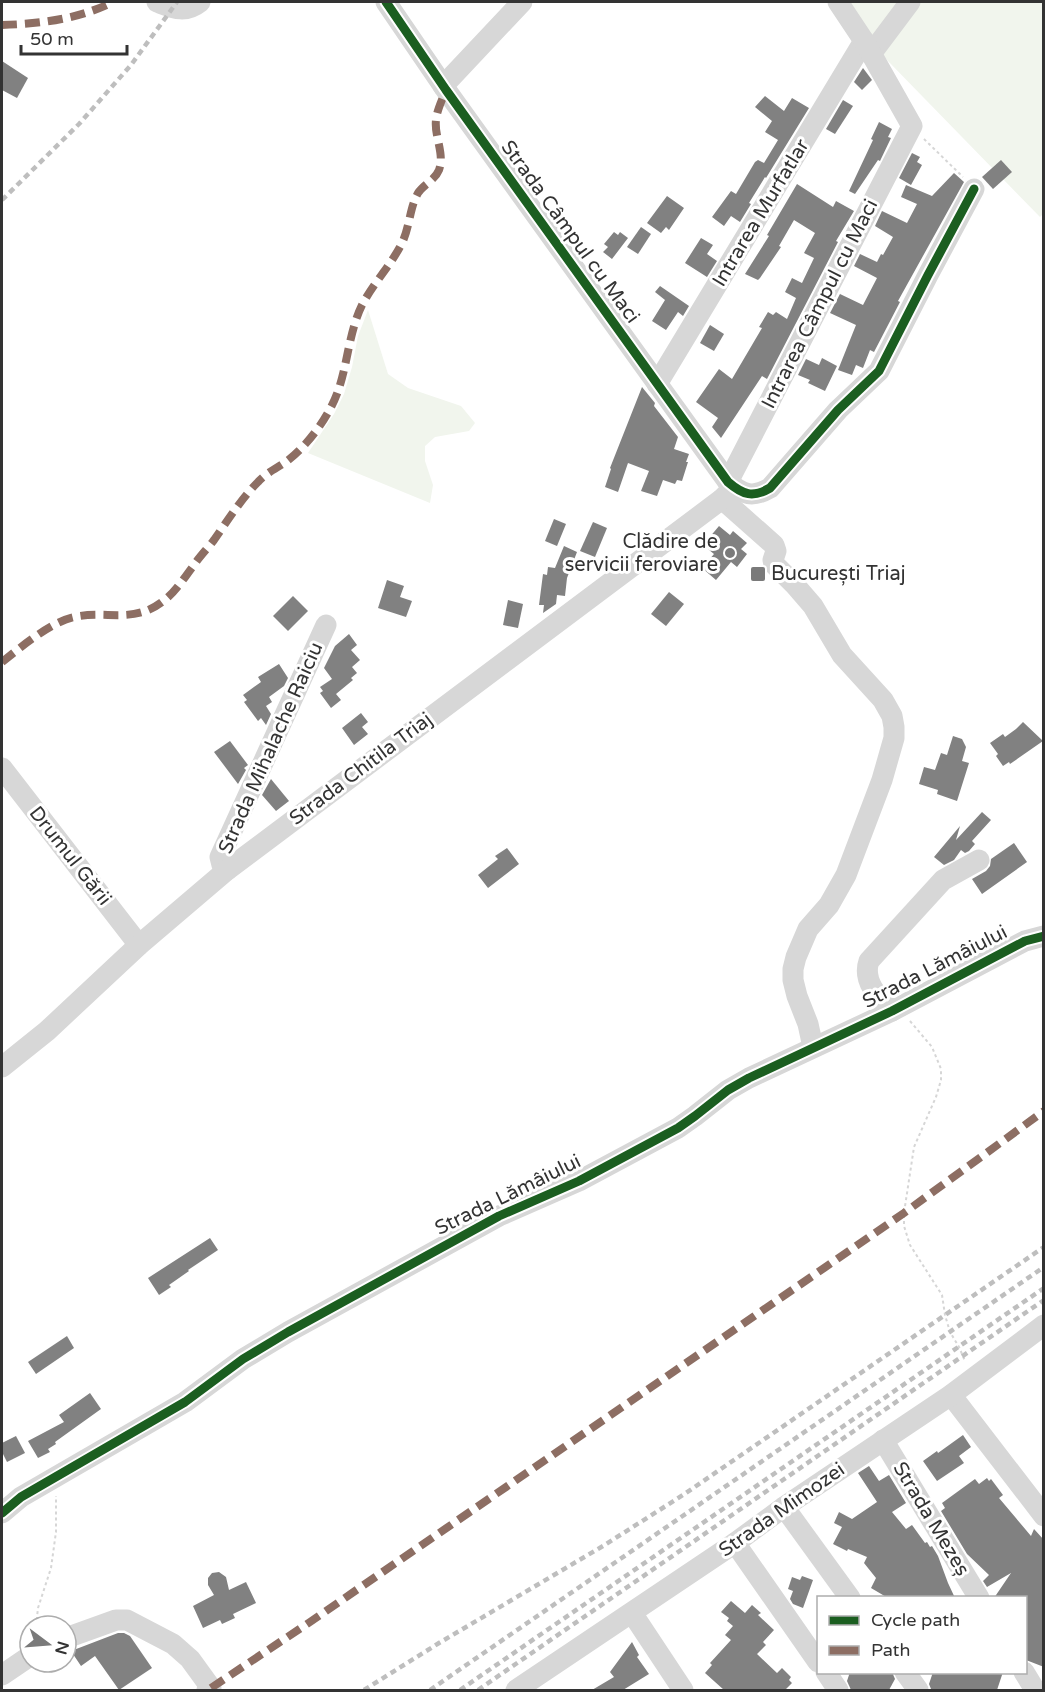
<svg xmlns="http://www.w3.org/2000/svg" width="1045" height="1692" font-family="'Varela Round',sans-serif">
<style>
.green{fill:#f1f5ed}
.building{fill:#818181}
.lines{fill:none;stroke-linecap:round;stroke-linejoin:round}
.path{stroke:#d6d6d6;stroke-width:2;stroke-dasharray:3 3;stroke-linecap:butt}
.minor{stroke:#d7d7d7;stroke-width:21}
.rail{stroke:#bebebe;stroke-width:4.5;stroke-dasharray:6 4.5;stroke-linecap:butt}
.quiet{stroke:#8d6e63;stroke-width:8;stroke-dasharray:15 8;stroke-linecap:butt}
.cycleway-casing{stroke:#fff;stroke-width:13}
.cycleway{stroke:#1b5e20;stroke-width:9}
.poi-dot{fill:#7a7a7a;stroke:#fff;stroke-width:2}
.labels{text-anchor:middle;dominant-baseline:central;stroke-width:6;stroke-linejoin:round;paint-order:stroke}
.street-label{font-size:20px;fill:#333;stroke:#fff}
.poi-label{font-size:20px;fill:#333;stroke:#fff;text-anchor:end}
</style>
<rect width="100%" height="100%" fill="#fff"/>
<g class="green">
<path d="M844,2H1043V214L1040,217L886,59Z"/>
<path d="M368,310L388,374L408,388L461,406L475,423L469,431L435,437L425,446V461L433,485L430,503L308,453L334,414L344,394L352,367L358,336Z"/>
</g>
<g class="building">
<path d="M2,61L28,78L17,98L2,90Z"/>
<path d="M863,68L872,80L862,90L854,82Z"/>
<path d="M765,96L784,111L792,98L809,108L766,178L765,177L749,203L751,204L740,222L731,216L724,226L712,217L731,191L736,194L755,162L758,160L764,163L778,140L765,132L772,121L755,107Z"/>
<path d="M843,100L853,106L835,134L826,129Z"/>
<path d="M879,122L892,129L888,137L891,138L880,161L878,160L855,194L849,191L873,140L871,139Z"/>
<path d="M912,153L920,157L917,162L922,165L911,185L899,178Z"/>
<path d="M1001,160L1012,172L993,189L982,177Z"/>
<path d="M954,173L964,182L898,301L900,302L874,352L870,350L863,368L856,365L852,375L838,370L856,325L830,313L841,292L840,294L863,305L877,278L854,266L860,254L877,262L881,254L883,255L893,237L875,226L882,211L907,223L917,204L901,197L906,185L932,196Z"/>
<path d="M797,184L833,207L836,201L854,211L836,241L838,242L767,379L762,376L721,438L712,427L718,418L696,402L719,369L732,379L762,328L759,327L768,312L773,315L776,312L787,319L796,298L785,292L792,278L802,283L814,258L804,253L815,233L794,220L779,246L781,247L760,278L758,280L745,274L769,236L767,235Z"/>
<path d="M667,196L684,208L669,230L666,227L661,233L647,223Z"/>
<path d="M641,227L651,234L638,254L627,247Z"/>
<path d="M614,232L618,235L620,232L628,238L612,259L603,252L608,247L604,244Z"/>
<path d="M701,238L713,245L707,254L717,261L707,277L685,263Z"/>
<path d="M660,286L689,306L683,316L678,312L666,330L652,321L665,300L655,292Z"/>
<path d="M710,325L724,334L714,351L700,343Z"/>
<path d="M822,358L837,366L825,391L808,383L810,380L798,375L806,359L819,365Z"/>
<path d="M642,387L655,403L654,406L678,437L674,449L689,454L686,462H688L682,481L677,480L675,484L663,480L657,496L641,491L649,471L628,463L618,492L605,487L611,469L610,468Z"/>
<path d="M554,519L566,524L557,546L545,541Z"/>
<path d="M593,522L607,528L595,557L580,551Z"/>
<path d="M719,526L730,535L733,531L747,543L741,549L747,554L737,567L731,562L716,580L702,568L714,554L703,545Z"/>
<path d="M564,546L577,552L567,578L565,596L557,595L556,604L543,613L544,605H539L543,574L547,575L548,567L555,568Z"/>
<path d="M387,580L404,586L400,597L412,601L406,617L378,608Z"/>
<path d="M669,592L684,604L666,626L651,614Z"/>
<path d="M293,596L308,611L288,631L273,616Z"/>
<path d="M508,600L523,604L518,628L503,625Z"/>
<path d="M349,634L357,645L351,650L360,660L352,667L357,673L351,678L353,680L336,694L341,700L331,708L320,693L323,691L320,687L332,679L324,668L335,646Z"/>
<path d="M279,664L288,678L284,686L269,697L272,702L266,706L271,714L266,725L261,718L258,721L244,702L247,700L243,695L261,682L258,677Z"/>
<path d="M361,713L368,722L362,727L368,734L354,745L342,728Z"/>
<path d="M1023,722L1043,741L1010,764L1009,762L1003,766L996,756L998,754L990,743L1003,734L1005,737L1016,729Z"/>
<path d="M953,736L962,739L966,747L962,761L969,763L957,801L937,794L938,790L919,784L924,767L935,770L941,753L947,755Z"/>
<path d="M230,741L248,765L244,768L246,770L238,784L214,752Z"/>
<path d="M271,779L289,801L276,811L262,795Z"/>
<path d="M982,812L991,820L972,841L975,844L969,851L965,853L961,850L954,860L944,865L934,857L960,826L956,840Z"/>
<path d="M1014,843L1027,862L982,894L972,879L986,871L990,866L991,859Z"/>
<path d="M507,848L519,864L488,888L478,875L498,859L495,856Z"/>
<path d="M210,1238L218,1250L188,1270L189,1271L169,1285L171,1287L159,1295L148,1278Z"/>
<path d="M67,1336L74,1348L36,1374L28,1362Z"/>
<path d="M90,1393L101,1409L55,1442L56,1444L48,1449L50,1452L38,1458L28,1441L64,1422L59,1415Z"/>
<path d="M963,1435L971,1447L959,1456L964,1463L937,1481L923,1461L937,1451L938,1453Z"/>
<path d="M16,1436L25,1453L7,1462L2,1452V1443Z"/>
<path d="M869,1466L879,1481L889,1475L906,1503L892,1512L906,1529L912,1525L925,1543L927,1542L930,1547L932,1546L938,1556L948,1583L955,1598H888L871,1588L876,1578L864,1563L867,1557L848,1549L847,1551L833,1544L842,1527L834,1523L839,1512L852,1519L877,1502L858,1473Z"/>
<path d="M987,1478L989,1481L991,1479L1003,1495L999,1498L1031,1536L1034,1529L1044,1540V1667L1026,1660V1598H994L1011,1573L987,1587L983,1581L989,1575L967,1554L941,1511L945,1508L942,1503L975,1479L979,1484Z"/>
<path d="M219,1572L226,1577L229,1590L246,1582L256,1603L233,1614L235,1618L222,1624L220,1620L203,1628L193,1606L214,1595L208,1585V1578L212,1573Z"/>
<path d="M802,1576L813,1580L803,1608L793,1604L790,1599L793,1591L788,1589L792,1577L800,1580Z"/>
<path d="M731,1601L745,1613L752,1605L761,1613L758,1615L774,1630L763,1642L766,1645L757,1654L777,1673L782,1668L791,1677L789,1680L792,1683L785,1690H724L705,1673L712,1665L710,1663L731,1640L725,1635L733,1626L727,1621L729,1618L721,1612Z"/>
<path d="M118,1633H124L130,1636L152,1668L119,1690L95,1656L81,1666L71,1651Z"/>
<path d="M632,1642L639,1655L637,1657L649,1674L623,1690H592L614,1677L610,1672Z"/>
<path d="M850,1672H892L895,1679L889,1690H851L847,1681Z"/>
<path d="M933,1672H1003L997,1690H936L931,1689L929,1684Z"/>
</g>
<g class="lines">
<g class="path">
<path d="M924,139L963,177"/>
<path d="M910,1021L932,1047L941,1069V1080L936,1097L914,1147L904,1213V1226L910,1245L942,1295L945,1315L950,1332L959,1347L965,1361"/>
<path d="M36,1626L38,1608L51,1568L56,1532V1496"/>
</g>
<g class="minor">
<path d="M157,2C173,8 185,14 200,2"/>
<path d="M386,2L446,90L728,482C743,495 753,498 770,488L838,410L879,371L928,275L974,189"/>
<path d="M871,54L910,2"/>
<path d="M443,86L522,2"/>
<path d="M657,384L864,41"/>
<path d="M728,482L912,126L864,41L838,2"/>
<path d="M722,499L774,545L776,551L773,560L774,564L794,584L813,606L842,655L883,700L892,716L894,727V738L882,780L846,875L829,905L808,929L796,957L793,969V980L797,996L808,1024L813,1047"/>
<path d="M2,768L139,945"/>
<path d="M227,870L222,865L220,857L326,625"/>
<path d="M892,1011C878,997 862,981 869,961L943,880L979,860"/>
<path d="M2,1067L47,1031L139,945L227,870L722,499L734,487"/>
<path d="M951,1395L1044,1516"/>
<path d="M883,1440L979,1598"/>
<path d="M784,1507L850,1598"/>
<path d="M2,1513L21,1497L185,1402L243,1359L288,1332L499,1216L579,1181L678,1128L695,1116L728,1090L749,1078L892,1011L1025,941L1044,936"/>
<path d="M735,1543L818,1662"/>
<path d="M632,1613L683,1690"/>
<path d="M66,1638L116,1620H127L173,1644L190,1659L211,1688L207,1690"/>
<path d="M826,1672L838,1690"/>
<path d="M905,1672L918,1690"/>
<path d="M1024,1672L1035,1690"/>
<path d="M2,1675L30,1656"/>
<path d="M516,1690L735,1543L784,1507L951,1395L1044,1325"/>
</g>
<g class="rail">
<path d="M2,200L79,124L131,65L177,2"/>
<path d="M364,1690L439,1643L603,1546L683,1495L1044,1247"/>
<path d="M430,1690L1044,1267"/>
<path d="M460,1690L1044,1288"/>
<path d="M478,1690L1044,1300"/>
</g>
<g class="quiet">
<path d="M2,25C39,24 79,19 113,2"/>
<path d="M2,662C21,647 51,622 74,617C106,610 133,624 162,602C175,593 184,578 194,565C200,556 208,548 214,540C228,520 241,499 258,482C266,473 277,468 287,461C304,448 320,428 330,409C348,377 346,338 362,305C373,284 390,266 401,245C410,228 409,209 418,193C424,184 435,180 439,170C445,154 434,136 436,120C437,110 442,100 446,90"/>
<path d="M211,1688L310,1622L904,1213L1044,1111"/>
</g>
<g class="cycleway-casing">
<g id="cycleway">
<path d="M386,2L446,90L728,482C743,495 753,498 770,488L838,410L879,371L928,275L974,189"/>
<path d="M2,1513L21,1497L185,1402L243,1359L288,1332L499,1216L579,1181L678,1128L695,1116L728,1090L749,1078L892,1011L1025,941L1044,936"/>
</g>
</g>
<use href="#cycleway" class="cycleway"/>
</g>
<g class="poi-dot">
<circle cx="730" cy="553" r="6"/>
<rect x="750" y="566" width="16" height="16" rx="3"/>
</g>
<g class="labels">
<g class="street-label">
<text transform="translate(761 213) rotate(-59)">Intrarea Murfatlar</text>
<text transform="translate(570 232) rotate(54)">Strada Câmpul cu Maci</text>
<text transform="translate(820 304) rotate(-63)">Intrarea Câmpul cu Maci</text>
<text transform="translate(271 748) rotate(-66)">Strada Mihalache Raiciu</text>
<text transform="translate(361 769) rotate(-37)">Strada Chitila Triaj</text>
<text transform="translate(70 856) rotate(52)">Drumul Gării</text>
<text transform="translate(935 967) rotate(-27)">Strada Lămâiului</text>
<text transform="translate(508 1195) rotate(-26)">Strada Lămâiului</text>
<text transform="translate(782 1510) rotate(-35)">Strada Mimozei</text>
<text transform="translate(931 1519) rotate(59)">Strada Mezeș</text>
</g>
<g class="poi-label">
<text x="718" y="542">Clădire de<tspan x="718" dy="23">servicii feroviare</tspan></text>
<text x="771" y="574" text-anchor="start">București Triaj</text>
</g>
</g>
<rect width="1045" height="1692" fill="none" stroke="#333333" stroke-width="6"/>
<rect x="817" y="1596" width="210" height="78" fill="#ffffff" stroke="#adadad" stroke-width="1.5"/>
<rect x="829" y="1616" width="30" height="9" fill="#1b5e20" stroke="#adadad" stroke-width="1.5"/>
<text x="871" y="1626" font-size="18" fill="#333333">Cycle path</text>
<rect x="829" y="1646" width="30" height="9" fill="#8d6e63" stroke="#adadad" stroke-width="1.5"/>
<text x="871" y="1656" font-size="18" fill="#333333">Path</text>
<g transform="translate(48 1644) rotate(106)"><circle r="28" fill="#ffffff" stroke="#adadad" stroke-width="1.5"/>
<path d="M0-4.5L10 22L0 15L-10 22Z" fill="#7a7a7a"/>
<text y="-9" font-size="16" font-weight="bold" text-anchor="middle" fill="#333333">N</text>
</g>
<path d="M21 45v9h106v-9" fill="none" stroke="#333333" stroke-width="3"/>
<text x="30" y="45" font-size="18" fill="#333333" stroke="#ffffff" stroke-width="4.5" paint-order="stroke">50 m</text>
</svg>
